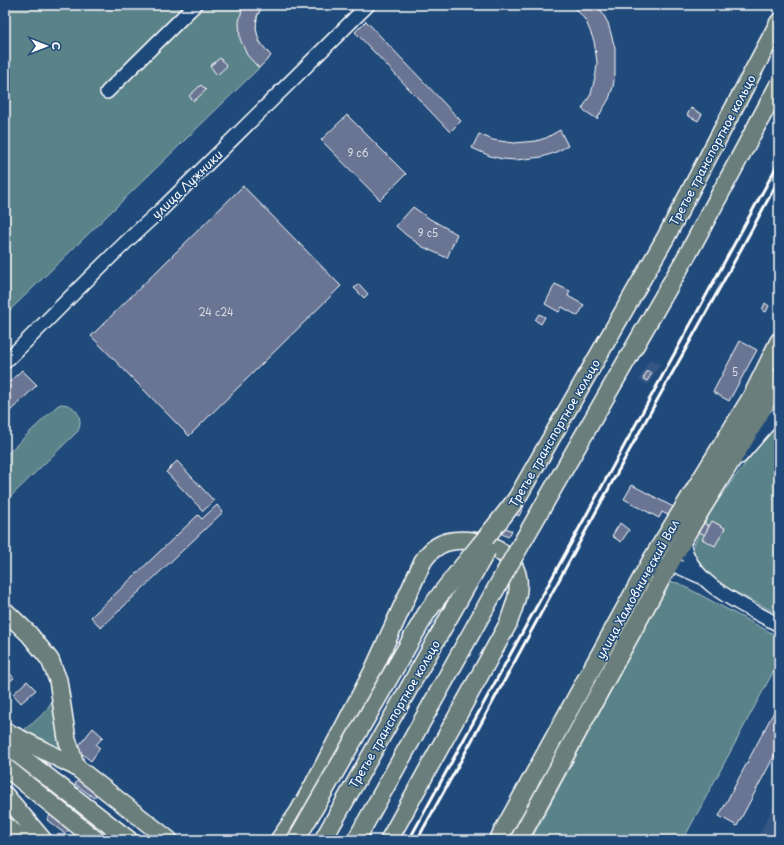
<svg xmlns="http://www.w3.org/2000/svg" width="784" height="845" font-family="'Playpen Sans',sans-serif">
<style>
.built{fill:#365782}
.green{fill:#5a8289;stroke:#acc0c4}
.building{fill:#6b7594;stroke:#fff}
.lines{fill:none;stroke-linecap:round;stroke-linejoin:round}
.minor-casing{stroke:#fff;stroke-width:16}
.major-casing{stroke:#fff;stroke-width:20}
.minor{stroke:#1f4a7a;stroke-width:13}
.major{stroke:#6b7f7c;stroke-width:17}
.rail{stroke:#fff;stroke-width:3}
.major-bridge-casing{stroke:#fff;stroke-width:20;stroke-linecap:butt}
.major-bridge{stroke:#6b7f7c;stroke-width:17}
.labels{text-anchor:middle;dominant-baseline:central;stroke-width:3;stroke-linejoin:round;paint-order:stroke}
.number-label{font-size:10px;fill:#dadce4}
.street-label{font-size:12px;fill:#fff;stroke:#1f4a7a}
</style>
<rect width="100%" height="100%" fill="#1f4a7a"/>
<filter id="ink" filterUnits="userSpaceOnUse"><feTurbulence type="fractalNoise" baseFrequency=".025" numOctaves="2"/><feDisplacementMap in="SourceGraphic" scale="8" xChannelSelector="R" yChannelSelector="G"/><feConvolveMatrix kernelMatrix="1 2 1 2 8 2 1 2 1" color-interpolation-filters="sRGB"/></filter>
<g filter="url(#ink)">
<g class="built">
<path d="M650,359L660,364L648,385L639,380Z"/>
<path d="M779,796V840H756Z"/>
</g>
<g class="green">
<path d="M5,5H263C251,25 256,40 271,56L259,68L5,315Z"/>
<path d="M61,404C76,404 84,418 78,431L5,502V456L57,406Z"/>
<path d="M779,419V614L715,582L703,575L691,553C709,502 748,463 779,419Z"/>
<path d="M672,582L678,583L779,637V661L683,840H531L665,589L668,585Z"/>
<path d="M52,701L63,749L67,758L20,732C34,723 44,715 52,701Z"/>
</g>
<g class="building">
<path d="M243,5H263L257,16L256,29L259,41L271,56L259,68L247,55L240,39L239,22Z"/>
<path d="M573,5H598L608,23L615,48V74L613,87L609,99L597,119L582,109L591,94L596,73L597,62L594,41L586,21Z"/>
<path d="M366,21L461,121L450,132L355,32Z"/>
<path d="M220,58L227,66L217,75L210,66Z"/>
<path d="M201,85L206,90L194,101L189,96Z"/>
<path d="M691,108L702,114L698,121L687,115Z"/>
<path d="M347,115L406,174L380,200L321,140Z"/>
<path d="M560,130L568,146L554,153L542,157L516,160L502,159L490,156L472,148L479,134L493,140L514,143L536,141L546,138Z"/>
<path d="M243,186L341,286L189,436L91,336Z"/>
<path d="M413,207L430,219L457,234L447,258L423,247L406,235L396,226Z"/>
<path d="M359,284L368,294L364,298L354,288Z"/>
<path d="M555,284L570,291L568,296L584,305L578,316L562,307L559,312L545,304Z"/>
<path d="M765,303L769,306L766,312L762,310Z"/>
<path d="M539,314L545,317L541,324L535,320Z"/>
<path d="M740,341L757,350L729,401L713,392Z"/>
<path d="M22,370L37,385L5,416V386Z"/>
<path d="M647,371L652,373L647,381L643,379Z"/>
<path d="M177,461L214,501L203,511L166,472Z"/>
<path d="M632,485L709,526L705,535L662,512L659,518L624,499Z"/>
<path d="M510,498L524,506L519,516L504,508Z"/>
<path d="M217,505L223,512L101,628L91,617L198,515L202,519Z"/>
<path d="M712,521L725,528L715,546L702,539Z"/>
<path d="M620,523L629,530L621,542L612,536Z"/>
<path d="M504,527L512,531L508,537L500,533Z"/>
<path d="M5,668L14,678L5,685Z"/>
<path d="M27,681L36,690L21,703L13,694Z"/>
<path d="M779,702V747L737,826L719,816Z"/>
<path d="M93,728L103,737L96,745L100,748L91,761L76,749Z"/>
<path d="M79,779L97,794L94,798L75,784Z"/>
<path d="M50,815L69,830L65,834L47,820Z"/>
</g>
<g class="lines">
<g class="minor-casing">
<g id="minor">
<path d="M107,92L195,5"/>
<path d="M5,362C57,312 106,258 161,210L368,5"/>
<path d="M740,457L779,412"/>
<path d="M683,541C690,585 744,605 779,625"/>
<path d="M645,572L672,564L699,576"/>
</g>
</g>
<g class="major-casing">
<g id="major">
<path d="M517,498L666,237L779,22"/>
<path d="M5,611L29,634L50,660L58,680L67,739L76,767"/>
<path d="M5,731L76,767L169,840"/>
<path d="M5,744L129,840"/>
<path d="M5,767L96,840"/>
<path d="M5,795L43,840"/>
<path d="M5,826L25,840"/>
<path d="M279,840L298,813L314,784L372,673L423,561C429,552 436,545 447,542C473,535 514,548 518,579C520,594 513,609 508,624L389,840"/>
<path d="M498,840L652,559L752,396L779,341"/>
<path d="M519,840C574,740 627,639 683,540C714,486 751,434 779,378"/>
</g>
</g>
<use href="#minor" class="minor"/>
<use href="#major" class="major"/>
<g class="rail">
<path d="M409,840L779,162"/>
<path d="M417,840C482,723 546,605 609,488C665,384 724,283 779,179"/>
</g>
<g class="major-bridge-casing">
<g id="major-bridge">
<path d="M296,840L426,614C454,574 488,537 517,498"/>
<path d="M323,840L487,550"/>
<path d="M356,840L508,567L690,250L779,84"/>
</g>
</g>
<use href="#major-bridge" class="major-bridge"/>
</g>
</g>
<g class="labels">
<g class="number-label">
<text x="358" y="152">9 с6</text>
<text x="428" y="232">9 с5</text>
<text x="216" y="311">24 с24</text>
<text x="735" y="371">5</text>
</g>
<g class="street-label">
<text transform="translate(712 150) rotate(-62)">Третье транспортное кольцо</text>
<text transform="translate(187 184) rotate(-44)">улица Лужники</text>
<text transform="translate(554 433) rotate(-60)">Третье транспортное кольцо</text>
<text transform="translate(637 589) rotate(-61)">улица Хамовнический Вал</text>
<text transform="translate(394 714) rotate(-60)">Третье транспортное кольцо</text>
</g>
</g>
<rect width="784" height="845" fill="none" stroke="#1f4a7a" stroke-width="20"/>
<rect x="10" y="10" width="764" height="825" fill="none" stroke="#fff" stroke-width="1.5" filter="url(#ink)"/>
<g transform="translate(46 46) rotate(90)" stroke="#1f4a7a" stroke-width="3" paint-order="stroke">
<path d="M0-3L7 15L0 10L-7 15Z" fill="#ffffff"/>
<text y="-6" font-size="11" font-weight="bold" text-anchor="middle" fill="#ffffff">С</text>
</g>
</svg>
